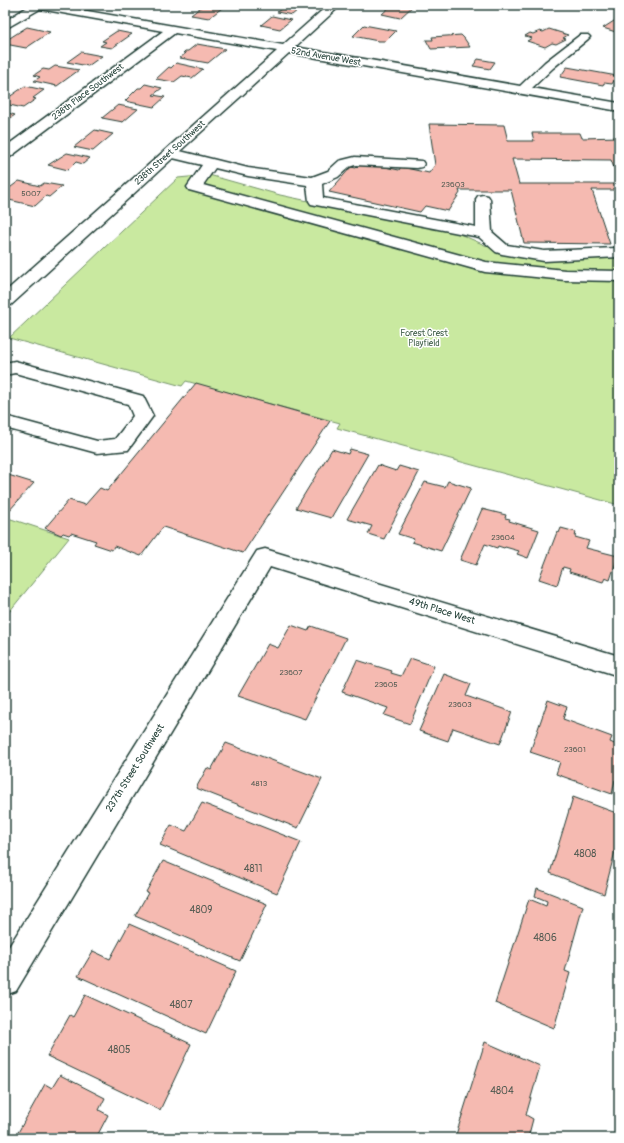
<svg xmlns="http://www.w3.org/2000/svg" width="624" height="1143" font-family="Pangolin,sans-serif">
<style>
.green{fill:#c9e9a0;stroke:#74936a}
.building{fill:#f5bab1;stroke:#1f3d34}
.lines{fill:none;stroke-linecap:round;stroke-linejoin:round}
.minor-casing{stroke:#1f3d34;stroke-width:3}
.minor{fill:#fff;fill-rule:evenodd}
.labels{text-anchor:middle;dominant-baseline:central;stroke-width:3;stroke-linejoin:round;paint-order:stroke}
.number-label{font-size:8px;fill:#545c53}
.far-street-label{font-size:9px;fill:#1f3d34;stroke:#fff}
.far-park-label{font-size:9px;fill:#415f4a;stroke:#fff}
.street-label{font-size:10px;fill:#1f3d34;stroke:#fff}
.near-number-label{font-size:10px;fill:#545c53}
</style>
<rect width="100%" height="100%" fill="#fff"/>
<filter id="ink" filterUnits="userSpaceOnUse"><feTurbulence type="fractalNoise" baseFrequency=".025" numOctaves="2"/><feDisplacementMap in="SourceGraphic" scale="8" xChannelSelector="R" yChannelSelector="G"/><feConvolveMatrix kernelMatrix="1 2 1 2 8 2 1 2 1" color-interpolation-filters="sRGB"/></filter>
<g filter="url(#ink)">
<g class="green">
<path d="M209,175L280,195L455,232L510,256H619V505L337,428L340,423L186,381L182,386L9,338L178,178Z"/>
<path d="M8,518L69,538L5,617V521Z"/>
</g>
<g class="building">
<path d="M190,5H226L209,18L191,15L201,7Z"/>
<path d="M286,5H298L303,6L292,15L277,12Z"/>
<path d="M392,5H414L400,18L382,14Z"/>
<path d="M272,16L291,20L280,29L261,25Z"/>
<path d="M614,21L619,22V33L603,28Z"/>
<path d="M364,25L396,31L386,41H378L353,36Z"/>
<path d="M27,27L50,32L26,48L5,44V41Z"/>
<path d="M549,29L568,35L563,38L566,39L556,44L552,43L545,47L527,41L532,38L525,36L530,33L533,34L540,31L543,32Z"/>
<path d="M117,31L132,34L112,48L100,46L106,42L102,41Z"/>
<path d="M461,35L464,38L470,47L431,49L426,40H433L432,37Z"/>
<path d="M197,44L225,49L208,63L180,58L186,53H183L185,51H188Z"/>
<path d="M81,52L102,56L88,66L67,62Z"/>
<path d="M478,59L495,62L490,69L473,66Z"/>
<path d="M176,63L203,69L192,78L182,76L174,82L156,79L169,67L171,68Z"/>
<path d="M55,66L79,70L57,86L34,81L40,77L34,75L43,69L49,70Z"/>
<path d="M567,67L617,76L612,84L604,83L603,85L560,77Z"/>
<path d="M145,84L162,88L153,95L165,97L154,107L125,101L138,88H141Z"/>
<path d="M25,86L44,90L33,98L36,99L23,108L5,104V100Z"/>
<path d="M118,105L138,109L123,122L102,118Z"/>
<path d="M5,112L15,115L5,122Z"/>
<path d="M429,124L504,125L508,141H534L532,133H580L582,138L619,137V181L611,160L512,159L519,184H619V190H592L610,244L524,243L511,190H459L460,193L448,211L425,206L420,212L329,192L351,167L356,168L362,162L399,170L401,167L429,173L435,165Z"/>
<path d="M95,130L113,134L93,151L74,147Z"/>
<path d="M67,153L90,158L83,164L76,162L68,170L48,165Z"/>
<path d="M19,181L40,186L44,183L62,186L49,197L46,196L35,206L5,199V195L10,191L7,190Z"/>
<path d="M196,383L330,421L243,553L163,527L141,556L114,546L112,550L94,544L96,541L71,533L69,535L63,533L61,535L45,528L69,500L85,505L100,488L107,491Z"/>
<path d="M332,449L348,454L350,449L368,454L331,518L296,508Z"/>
<path d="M378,465L396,471L399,466L419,472L384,539L368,534L372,526L347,519Z"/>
<path d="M5,474L34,483L8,512L5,510Z"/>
<path d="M448,481L471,488L441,551L412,542L414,539L398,534L425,482L445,487Z"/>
<path d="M482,509L506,515L505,518L510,519L509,521L539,530L528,558L517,554L519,551L505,547L504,548L498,546L497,548L485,544L476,565L460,560Z"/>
<path d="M561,528L576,532L575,537L589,541L586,548L618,556L610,580L605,578L603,582L569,572L570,569L563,567L557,585L539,579L557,532L559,533Z"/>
<path d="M291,625L308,631L311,626L346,638L305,719L238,696L268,644L278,648Z"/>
<path d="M410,658L434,666L410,724L384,715L388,708L342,692L357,660L392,671L391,673L401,676Z"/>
<path d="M444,674L471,684L466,696L512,712L500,744L453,728L448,741L419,731Z"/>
<path d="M548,700L567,707L563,719L612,737L610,742L619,746V782L615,780L612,794L556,774L560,762L530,752Z"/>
<path d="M226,743L322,779L298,828L196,788L207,768L211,770Z"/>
<path d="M573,797L619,814V836L604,894L550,873Z"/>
<path d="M202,803L301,842L277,893L160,845L171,825L186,831Z"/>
<path d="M163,861L267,904L240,961L135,916L148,893L146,892Z"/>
<path d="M537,888L583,906L565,971L570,973L554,1028L495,1003L529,899L546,906L547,901L535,896Z"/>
<path d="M129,924L236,971L206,1034L78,976L93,951L110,959Z"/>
<path d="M85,995L191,1044L160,1110L47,1056L70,1015L73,1017Z"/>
<path d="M485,1042L540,1066L526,1115L533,1119L528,1138H455Z"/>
<path d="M60,1075L105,1098L99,1110L108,1115L96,1138H15L45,1084L52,1088Z"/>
</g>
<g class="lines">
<g class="minor-casing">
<g id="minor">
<path d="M28,5H53L283,45L328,5H341L295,47L520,86L545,62L580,35H588L590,37L588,39L553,68L532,88L619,103V111L289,53L180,151L248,168L312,177L328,171L339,161L355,157L422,161L424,164L422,167L417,168L355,165L349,167L338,177L322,184L323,198L476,227V199L478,196L483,195L488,196L490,199L492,232L507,245L544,251L616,248L619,249V257L544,261L502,254L496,252L479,237L311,204L309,201L307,185L248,176L215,168L203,185L486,262L565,270L619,271V281L565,280L485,272L189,190L187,187L202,165L173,158L11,305L5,306V292L277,51L175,33L10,157L5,158V147L163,31L40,9L5,29V21L29,6Z"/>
<path d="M15,361L143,396L153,416L128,450L97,453L5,428V416L97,441L115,439L133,416L128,404L15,373L5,375V363Z"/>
<path d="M265,549L619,656V676L270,567L16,991L5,995V953L257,551Z"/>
</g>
</g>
<use href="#minor" class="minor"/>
</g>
</g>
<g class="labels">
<g class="number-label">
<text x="453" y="184">23603</text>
<text x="31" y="193">5007</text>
<text x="503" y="537">23604</text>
<text x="291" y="672">23607</text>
<text x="386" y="684">23605</text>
<text x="460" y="704">23603</text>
<text x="575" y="749">23601</text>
<text x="259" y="783">4813</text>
</g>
<g class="far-street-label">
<text transform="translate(326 57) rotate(10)">52nd Avenue West</text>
<text transform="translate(88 92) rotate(-37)">238th Place Southwest</text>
<text transform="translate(170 153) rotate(-42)">238th Street Southwest</text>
</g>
<g class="far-park-label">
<text x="424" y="333">Forest Crest<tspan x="424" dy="10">Playfield</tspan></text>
</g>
<g class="street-label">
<text transform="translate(442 611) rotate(17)">49th Place West</text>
<text transform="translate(135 768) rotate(-58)">237th Street Southwest</text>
</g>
<g class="near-number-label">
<text x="585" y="854">4808</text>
<text x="253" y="869">4811</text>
<text x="201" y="910">4809</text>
<text x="545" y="938">4806</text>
<text x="181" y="1005">4807</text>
<text x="119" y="1050">4805</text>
<text x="502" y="1091">4804</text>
</g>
</g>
<rect width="624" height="1143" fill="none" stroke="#fff" stroke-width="20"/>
<rect x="10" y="10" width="604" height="1123" fill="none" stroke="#1f3d34" stroke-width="1.5" filter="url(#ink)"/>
</svg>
